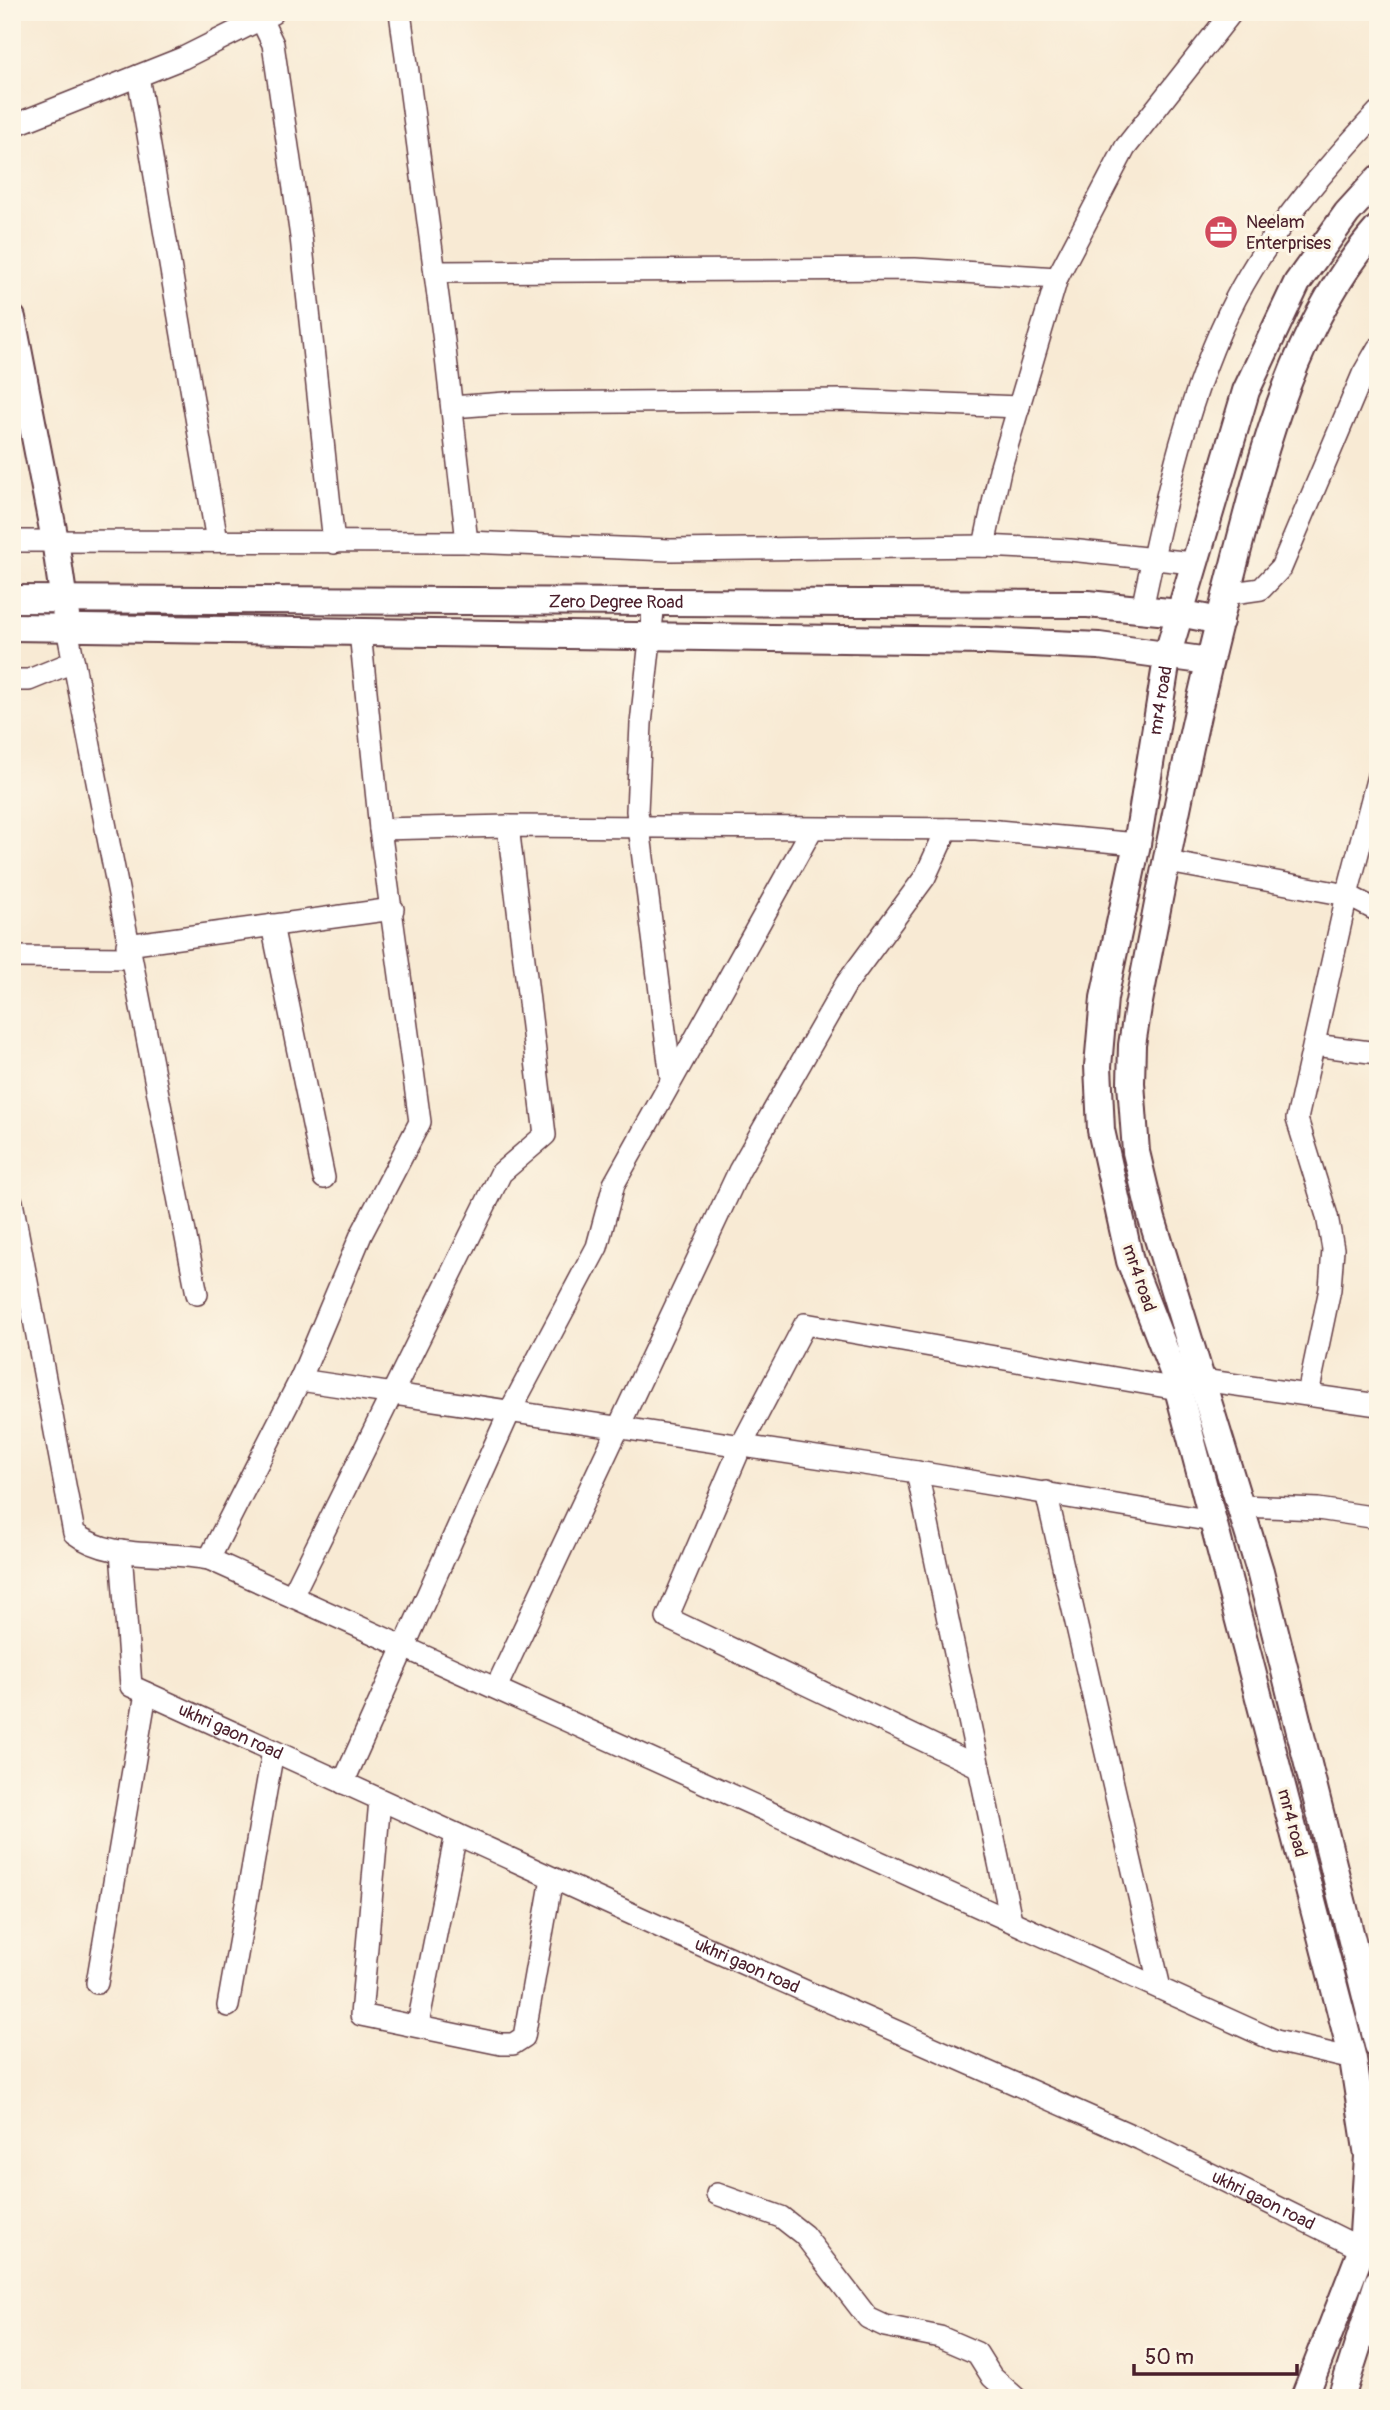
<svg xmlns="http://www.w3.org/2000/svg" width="1390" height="2410" font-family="Pangolin,sans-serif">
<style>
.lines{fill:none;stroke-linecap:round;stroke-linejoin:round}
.minor-casing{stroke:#643d44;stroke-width:24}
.tertiary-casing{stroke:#643d44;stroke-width:30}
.minor{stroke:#fff;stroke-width:21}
.tertiary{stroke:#fff;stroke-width:26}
.labels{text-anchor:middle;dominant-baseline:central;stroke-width:6;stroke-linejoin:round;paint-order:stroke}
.poi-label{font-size:18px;fill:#4a1f2b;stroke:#fcf5e5;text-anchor:start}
.street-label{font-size:18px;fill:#4a1f2b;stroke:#fcf5e5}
</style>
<rect width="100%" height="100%" fill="#fcf5e5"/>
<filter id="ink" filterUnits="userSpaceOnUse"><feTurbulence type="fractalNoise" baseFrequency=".0143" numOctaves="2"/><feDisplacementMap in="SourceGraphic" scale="14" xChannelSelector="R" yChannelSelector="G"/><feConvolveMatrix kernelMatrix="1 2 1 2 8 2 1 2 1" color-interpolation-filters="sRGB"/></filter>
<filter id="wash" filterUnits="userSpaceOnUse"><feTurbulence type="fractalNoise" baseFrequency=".00686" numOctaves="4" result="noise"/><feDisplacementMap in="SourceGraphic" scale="28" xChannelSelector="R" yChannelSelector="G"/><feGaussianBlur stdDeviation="1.57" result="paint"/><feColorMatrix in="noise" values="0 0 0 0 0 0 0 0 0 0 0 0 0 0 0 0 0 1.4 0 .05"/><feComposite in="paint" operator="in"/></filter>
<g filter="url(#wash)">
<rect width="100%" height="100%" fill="#f8ead4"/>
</g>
<g filter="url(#ink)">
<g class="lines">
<g class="minor-casing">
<g id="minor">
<path d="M400,12L445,349L467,542"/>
<path d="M261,19L273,44L301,237L334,543"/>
<path d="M138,76L217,541"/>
<path d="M12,126L183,58L273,13"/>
<path d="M435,272L915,269L1057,278"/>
<path d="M452,407L505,403L844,400L1019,407"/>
<path d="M12,541L467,542L670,550L984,546L1070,550L1193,563"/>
<path d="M984,546L1000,470L1057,278L1125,148L1232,12"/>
<path d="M1226,594L1261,589L1281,568L1363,374L1378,348"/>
<path d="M654,602L641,724L637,811L671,1078"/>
<path d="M1142,609C1164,505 1187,393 1236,298C1272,229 1325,169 1378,112"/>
<path d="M67,628L197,1294"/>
<path d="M12,680H29L73,662"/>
<path d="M380,829L508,826L976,829L1137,844"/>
<path d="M1168,862L1347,895L1378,911"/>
<path d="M272,925L324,1178"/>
<path d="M127,945L393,909"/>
<path d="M12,957L130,958"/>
<path d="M1314,1045L1378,1053"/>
<path d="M12,1202L74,1533C110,1561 165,1550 209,1559L1276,2041L1353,2059"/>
<path d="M300,1380L917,1472L1213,1521"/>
<path d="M1202,1380L1378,1405"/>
<path d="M1308,1394L1330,1289L1333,1249L1327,1216L1297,1119L1347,895L1378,776"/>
<path d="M917,1472L1011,1920"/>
<path d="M1046,1492L1160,1988"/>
<path d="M1241,1506L1318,1509L1378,1518"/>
<path id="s1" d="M121,1551L131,1686L667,1930L1140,2139L1362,2249"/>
<path d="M209,1559L300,1380L361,1235L420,1122L380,829L360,632"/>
<path d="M292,1596L501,1173L545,1135L508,826"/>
<path d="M496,1688L739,1171L846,984L925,877L947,829"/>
<path d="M979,1767L667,1618L741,1446L805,1324L1178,1389"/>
<path d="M343,1783L510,1411L597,1247L614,1184L812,829"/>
<path d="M380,1800L361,2015L501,2044H513L524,2037L552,1878"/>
<path d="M97,1983L146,1693"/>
<path d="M228,2006L273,1751"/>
<path d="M418,2024L456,1834"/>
<path d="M717,2194L781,2217L804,2235L868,2318L885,2326L940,2337L977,2353L992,2377L1016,2398"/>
</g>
</g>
<g class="tertiary-casing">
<g id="tertiary">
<path d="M1378,228C1285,334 1258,475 1223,607C1189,739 1164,873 1138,1007L1132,1045L1131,1083L1136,1152L1152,1219L1260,1571L1378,2045"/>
<path d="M12,318L55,540L66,616"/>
<path id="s2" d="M12,599L1088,604L1179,613L1220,621"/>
<path d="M12,627L986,641L1099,646L1209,661"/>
<path id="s3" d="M1304,2398L1362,2249L1368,2156L1353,2059L1213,1521L1174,1374L1130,1261L1101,1130L1098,1066L1104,998L1137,844L1168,653L1246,391L1297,283L1347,213L1378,179"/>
<path d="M1341,2398L1378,2282"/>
</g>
</g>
<use href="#minor" class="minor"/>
<use href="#tertiary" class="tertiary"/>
</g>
</g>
<defs>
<g id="office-disc" transform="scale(1.75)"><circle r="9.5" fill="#d1495b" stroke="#fcf5e5"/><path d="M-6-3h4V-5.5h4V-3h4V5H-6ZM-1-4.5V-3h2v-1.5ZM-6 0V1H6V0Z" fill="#fff"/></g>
</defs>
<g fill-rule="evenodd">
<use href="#office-disc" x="1221" y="232"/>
</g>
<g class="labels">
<g class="poi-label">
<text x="1246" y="222">Neelam<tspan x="1246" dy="21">Enterprises</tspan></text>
</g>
<g class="street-label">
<text stroke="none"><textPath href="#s2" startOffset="604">Zero Degree Road</textPath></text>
<text stroke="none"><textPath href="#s3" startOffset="1750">mr4 road</textPath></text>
<text transform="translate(1139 1278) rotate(71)">mr4 road</text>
<text stroke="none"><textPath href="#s1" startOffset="245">ukhri gaon road</textPath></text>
<text transform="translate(1292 1823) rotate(75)">mr4 road</text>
<text stroke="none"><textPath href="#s1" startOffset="812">ukhri gaon road</textPath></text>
<text stroke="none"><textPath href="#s1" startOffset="1379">ukhri gaon road</textPath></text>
</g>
</g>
<rect width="1390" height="2410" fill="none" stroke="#fcf5e5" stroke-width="42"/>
<path d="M1134 2364v10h163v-10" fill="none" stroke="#4a1f2b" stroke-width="3.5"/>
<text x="1145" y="2364" font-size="21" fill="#4a1f2b" stroke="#fcf5e5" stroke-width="5" paint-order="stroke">50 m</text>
</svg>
